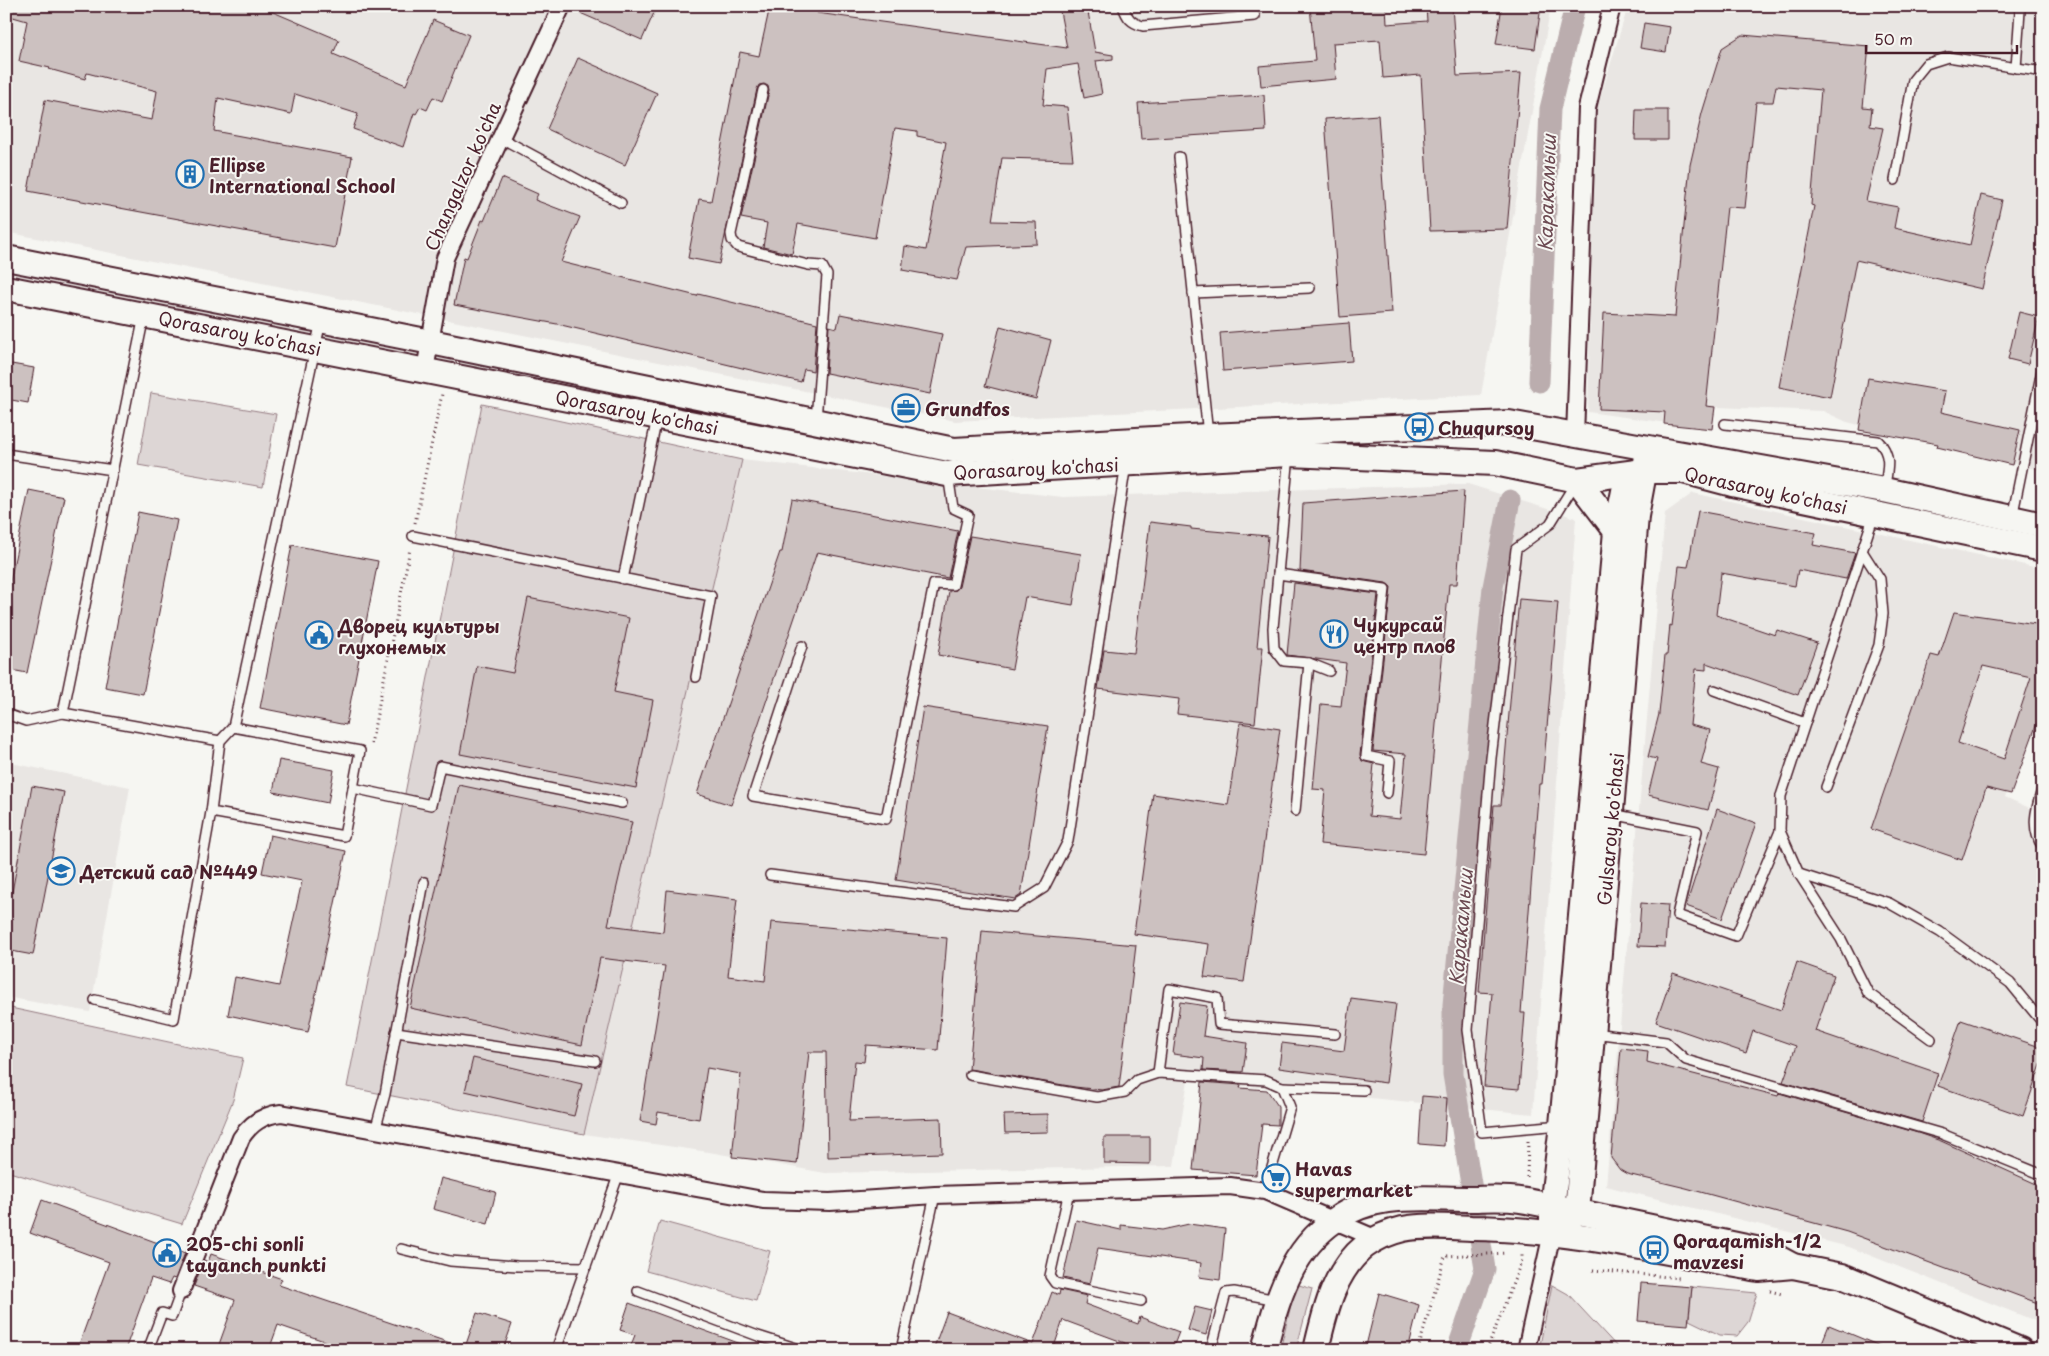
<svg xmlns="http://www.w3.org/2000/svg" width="2049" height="1356" font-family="'Playpen Sans',sans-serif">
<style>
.built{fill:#e9e6e3}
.green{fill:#ddd6d5;stroke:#947a80}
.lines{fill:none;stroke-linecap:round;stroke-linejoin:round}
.canal{stroke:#bbadae;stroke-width:21}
.building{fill:#ccc1c0;stroke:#4a1f2b;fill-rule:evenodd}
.lane-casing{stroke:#4a1f2b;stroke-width:12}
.street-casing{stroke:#4a1f2b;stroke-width:20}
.secondary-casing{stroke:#4a1f2b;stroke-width:28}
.path{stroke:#4a1f2b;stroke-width:3;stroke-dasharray:1 4;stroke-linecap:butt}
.lane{stroke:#f6f6f2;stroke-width:9}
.street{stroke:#f6f6f2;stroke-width:16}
.secondary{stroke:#f6f6f2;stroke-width:24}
.labels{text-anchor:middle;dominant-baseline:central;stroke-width:4;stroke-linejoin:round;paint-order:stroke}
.poi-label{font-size:18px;font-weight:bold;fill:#4a1f2b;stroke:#f6f6f2;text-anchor:start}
.street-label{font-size:18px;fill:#4a1f2b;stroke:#f6f6f2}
.water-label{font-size:19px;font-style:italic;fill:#6c4a52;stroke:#f6f6f2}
</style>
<rect width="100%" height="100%" fill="#f6f6f2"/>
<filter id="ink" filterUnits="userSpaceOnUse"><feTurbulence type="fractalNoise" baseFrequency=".02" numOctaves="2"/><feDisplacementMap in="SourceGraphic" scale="10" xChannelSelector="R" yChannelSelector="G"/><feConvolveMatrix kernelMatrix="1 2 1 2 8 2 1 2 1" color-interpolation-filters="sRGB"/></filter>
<g filter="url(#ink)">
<g class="built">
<path d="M6,6H1551L1481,395L955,421L6,232Z"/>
<path d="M1628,6H2043V471L1847,422L1823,411L1715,407L1712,429L1588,412L1594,119Z"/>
<path d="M742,460L1063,497L1468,484L1576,518L1533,1114L1188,1080L1174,1166L825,1173L709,1152L584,1134Z"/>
<path d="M1693,493L2043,569V695L2005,797L2043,814V1324L1849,1247L1606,1186L1665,513Z"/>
<path d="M6,762L130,787L90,1012L6,997Z"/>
</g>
<g class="green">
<path d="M151,393L276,414L263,487L138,465Z"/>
<path d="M482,404L742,460L584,1134L347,1087Z"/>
<path d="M6,1007L243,1058L233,1100L182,1224L6,1171Z"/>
<path d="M660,1221L770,1251L756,1301L646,1271Z"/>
<path d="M1296,1284L1312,1289L1296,1350H1280Z"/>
<path d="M1552,1285L1568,1294L1620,1350H1539Z"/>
<path d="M1692,1287L1757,1293L1748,1322L1737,1336L1720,1335L1689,1320Z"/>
</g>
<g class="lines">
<g class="canal">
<path d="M1539,382L1550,109L1575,6"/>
<path d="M1457,1350L1485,1269L1453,1074V1005L1493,587L1510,500"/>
</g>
</g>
<g class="building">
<path d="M6,6H259L339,40L333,54L406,85L433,20L469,35L442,101L433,97L427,110L420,107L416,114L414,113L403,147L353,129L358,114L295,94L291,114L218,98L214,131L352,157L335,248L28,191L45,100L152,120L157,91L87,73L85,79L49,69L50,68L19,61L27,21L6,15Z"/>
<path d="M572,6H657L642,40L571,9Z"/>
<path d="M770,6H819L817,13L1067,48L1059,6H1087L1095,52L1113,55V59L1096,61L1102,94L1084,98L1078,64L1047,69L1043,105L1067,107L1073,160L1002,158L992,221L1036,222L1037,244L966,247L957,280L902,270L905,246L926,250L946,142L917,136V131L895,128L875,238L798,224L792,254L763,247L767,223L741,218L769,91L768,86L764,84L759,85L757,89L719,264L688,258L699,199L711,201L740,52L759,56Z"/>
<path d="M1310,6H1386L1387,24L1427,21L1426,6H1452L1457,76L1521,73L1507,229L1430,231L1421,75L1383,78L1380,40L1333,43L1336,79L1261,86L1259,66L1315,61Z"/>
<path d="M1502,6H1541L1535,49L1496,44Z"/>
<path d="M1644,23L1670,27L1666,52L1640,48Z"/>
<path d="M1742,35L1869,46L1863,107L1872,108L1870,126L1883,128L1866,201L1898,207L1894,228L1970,245L1981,195L2002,200L1982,289L1856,260L1830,397L1779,387L1814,206L1811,205L1821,90L1776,86L1773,102H1756L1745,208L1727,207L1706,406L1715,407L1712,429L1664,424L1665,412L1599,409L1604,313L1675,317L1690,165L1702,113L1722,48Z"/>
<path d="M578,58L657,93L625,165L547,129Z"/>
<path d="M1264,95L1266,131L1141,139L1138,103Z"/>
<path d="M1636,110H1668V140H1635Z"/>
<path d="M1378,115L1392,313L1340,317L1325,119Z"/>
<path d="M502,178L538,194L535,200L580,217L561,262L697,296L698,294L817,323L813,371L804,369L801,382L557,324L454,305L464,257L467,258L482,220L484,221Z"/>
<path d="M2019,312L2039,317L2028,364L2008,359Z"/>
<path d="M840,314L942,334L930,394L826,373L829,326L837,328Z"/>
<path d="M1349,323L1352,361L1223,371L1220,333Z"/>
<path d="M1000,326L1051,340L1036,399L985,386Z"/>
<path d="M6,363L34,368L28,403L6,399Z"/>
<path d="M1868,378L1945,391L1941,412L2020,430L2012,465L1937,447L1938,444L1859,430Z"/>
<path d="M29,490L64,497L27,673L6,669V601Z"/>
<path d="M1464,491L1457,584H1449L1424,854L1320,844L1325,790L1313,789L1321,704L1341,706L1346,663L1287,655L1294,583L1378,594L1360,755L1362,761L1374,764L1369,816L1400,819L1406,754L1373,751L1391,587L1386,583L1300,571L1303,503Z"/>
<path d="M792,499L958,531L948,578L817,552L731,805L697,794L780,552H782Z"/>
<path d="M1698,511L1816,533L1813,545L1855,553L1846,579L1798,570L1795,586L1721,573L1716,615L1775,635L1777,630L1817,643L1798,695L1706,663V670L1696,669L1690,725L1710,730L1701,764L1719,769L1708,810L1648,795L1657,759L1648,757L1659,714L1665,655H1667L1670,625L1672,626L1679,566L1688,567Z"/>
<path d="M138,512L177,520L143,694L105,687Z"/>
<path d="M1150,522L1191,527V529L1268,536L1257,647H1263L1255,723L1177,714L1179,699L1098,689L1104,650L1134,653Z"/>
<path d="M970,536L1081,554L1073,605L1025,597L1012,669L938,655L949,591L956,590L959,587Z"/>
<path d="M292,545L378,561L346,725L260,708Z"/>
<path d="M528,598L629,618L614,692L653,700L636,788L460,754L477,666L513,673Z"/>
<path d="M1519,599L1558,602L1542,784H1539L1521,1013H1525L1519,1089L1484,1086L1492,993L1479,992L1494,805H1501Z"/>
<path d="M1954,612L2043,625V707L2011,794L1986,788L1962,860L1871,829L1931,655L1939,657ZM1983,666L2031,677L2004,759L1958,743Z"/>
<path d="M923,707L1048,726L1021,895L1015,899L896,880Z"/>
<path d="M1240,723L1280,729L1244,982L1204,977L1209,944L1134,934L1153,794L1228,805Z"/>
<path d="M279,760L334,770L328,803L273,792Z"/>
<path d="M459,785L632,822L608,925L663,932L667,890L737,899L728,976L765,981L771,922L947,938L938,1050L866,1045L864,1062L855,1061L849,1121L941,1118L942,1153L828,1157L826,1052H809L797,1164L732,1157L741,1074L707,1068L699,1119L658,1112L656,1124L640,1121L665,966L600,958L582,1045L410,1008Z"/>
<path d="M32,786L64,792L33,955L6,950V896L11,897Z"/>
<path d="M1717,809L1756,823L1722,919L1686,906Z"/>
<path d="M270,835L346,851L308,1032L228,1015L235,977L279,986L302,881L262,873Z"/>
<path d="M1641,903L1668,905L1665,947L1638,946Z"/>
<path d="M982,931L1136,945L1119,1087L1102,1090L1075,1087L969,1069Z"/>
<path d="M1797,962L1834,975L1815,1031L1938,1073L1922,1122L1783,1082L1796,1046L1753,1031L1746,1053L1656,1022L1673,973L1781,1010Z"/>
<path d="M1351,998L1396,1004L1386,1083L1279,1068L1282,1043L1344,1051Z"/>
<path d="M1180,1002L1207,1006L1203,1036L1247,1043L1243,1072L1203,1070L1204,1058L1173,1054Z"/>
<path d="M1961,1020L2043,1048V1059L2023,1116L1938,1086Z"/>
<path d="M1621,1048L1648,1051L1647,1062L1778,1096L1779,1093L1918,1133L1941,1141L2043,1187V1305L1847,1232L1686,1188L1627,1174L1620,1170L1611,1158Z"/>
<path d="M473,1058L582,1084L574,1116L465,1091Z"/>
<path d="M1202,1082L1241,1085L1240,1088L1267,1090L1278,1106V1125L1262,1124L1256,1175L1193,1170Z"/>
<path d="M1422,1096L1447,1098L1444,1146L1419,1144Z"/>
<path d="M1048,1114V1132L1005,1133L1004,1115Z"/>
<path d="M1104,1137H1150V1164L1104,1163Z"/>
<path d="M441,1178L496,1192L488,1224L433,1209Z"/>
<path d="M42,1200L185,1253L175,1279L172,1278L169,1284L151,1278L125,1350H77L109,1262L30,1233Z"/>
<path d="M1076,1220L1121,1230V1225L1162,1230L1189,1224L1225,1229L1220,1280L1199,1277L1201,1263L1098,1248L1090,1284L1063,1278Z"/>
<path d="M211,1254L282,1279L279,1285L462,1347V1350H350L278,1325L269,1350H217L235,1300L194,1286L204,1260L208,1262Z"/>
<path d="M1641,1283L1692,1287L1688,1325L1638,1321Z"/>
<path d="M1060,1290L1087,1296L1085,1304L1138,1324L1140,1317L1179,1332L1172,1350H1122L1125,1343L1063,1320L1053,1350H933L947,1312L1033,1344L1052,1292L1059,1295Z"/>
<path d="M1379,1293L1419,1305L1408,1350H1365Z"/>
<path d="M629,1303L752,1348L751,1350H629L635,1335L620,1330Z"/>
<path d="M1195,1307L1212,1311L1206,1335L1188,1330Z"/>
<path d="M477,1313L512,1324L503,1350H464Z"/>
<path d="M1829,1325L1887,1349V1350H1819Z"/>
</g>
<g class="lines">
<g class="lane-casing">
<g id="lane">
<path d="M1123,6C1127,18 1131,23 1143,26L1255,16"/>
<path d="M2016,68L2020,11L2018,6"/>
<path d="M763,90L731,234L732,240L738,247L808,265L822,266L827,275L816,420"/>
<path d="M501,138L621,203"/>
<path d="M1179,157L1208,435"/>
<path d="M1895,180L1913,80L1926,64L1948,57L2043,72"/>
<path d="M1193,293L1310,288"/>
<path d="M144,316L63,713L220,741"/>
<path d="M1725,424L1878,441C1893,455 1887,472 1884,490"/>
<path d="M6,454L113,470"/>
<path d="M1289,454L1273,628L1274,648L1284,661L1309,663L1329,671"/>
<path d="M1874,515L1781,796L1780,831L1799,874L1841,939L1868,993L1931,1039"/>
<path d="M2012,518L2043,365"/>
<path d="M413,536L711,596L696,677"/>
<path d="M1278,574L1385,589L1366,756L1390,761L1387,793"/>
<path d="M623,579L657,418"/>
<path d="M802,646L753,796L886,819L934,584L953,585L968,515L953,508L948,474"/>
<path d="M1714,690L1805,723"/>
<path d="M6,714L26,721L63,713"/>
<path d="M233,727L360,751L344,836L211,812L220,741L233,727L321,321"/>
<path d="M2043,786C2037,806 2029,828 2043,847"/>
<path d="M1826,787L1879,645L1883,614L1880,579L1862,551"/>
<path d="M353,788L431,805L440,766L622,803"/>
<path d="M1295,811L1309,663"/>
<path d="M1612,814L1697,831L1677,915L1736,936L1780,831"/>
<path d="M1799,874L1889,903L1940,932L2010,983L2043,1023"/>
<path d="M770,875L1014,907L1044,888L1068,841L1126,464"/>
<path d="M95,1000L174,1019L211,812"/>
<path d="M396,1032L595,1061"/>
<path d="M1593,1033L1666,1042L1686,1060L1942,1134L2043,1175"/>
<path d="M1158,1073L1169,989L1217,998L1219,1024L1335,1034"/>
<path d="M970,1075L1097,1097L1125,1092L1137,1080L1158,1073L1266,1080L1282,1087L1290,1107L1265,1191"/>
<path d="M1282,1087L1364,1090"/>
<path d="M1561,1125L1482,1132L1468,1030L1491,758L1516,549L1550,524L1576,482"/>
<path d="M375,1131L385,1094L424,882"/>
<path d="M1069,1191L1050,1276L1055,1283L1141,1301"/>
<path d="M401,1249L450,1261L517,1266L586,1267"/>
<path d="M638,1291L758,1336L802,1350"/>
<path d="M1212,1346L1226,1293L1234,1292L1278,1300"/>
<path d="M148,1350L162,1313L172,1316L181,1291"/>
<path d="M303,1350L305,1348L311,1350"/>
<path d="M556,1350L618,1176"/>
<path d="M901,1350L935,1195"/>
</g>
</g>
<g class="street-casing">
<g id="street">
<path d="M425,370L445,258L562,6"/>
<path d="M1575,436L1587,108L1612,6"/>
<path d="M181,1291L241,1138C251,1123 263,1115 281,1113L763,1200L830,1202L935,1195L1230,1186L1265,1191L1377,1239"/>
<path d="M1526,1350L1552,1233"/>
</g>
</g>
<g class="secondary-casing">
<g id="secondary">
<path d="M6,258L431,342L954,450L1208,436L1509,423L1884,490L2043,525"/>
<path d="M6,288L947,474L1289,454L1495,463L1577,480L1644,471H1683L1732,484L2043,549"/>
<path d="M1577,480L1616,531"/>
<path d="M1552,1221V1207L1562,1125L1616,531L1626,481"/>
<path d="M1552,1233L1577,1212L1636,516L1647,457"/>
<path d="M1264,1350C1277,1300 1290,1251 1335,1220C1373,1192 1422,1199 1467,1199C1484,1199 1503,1197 1520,1200C1551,1205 1582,1213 1613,1219C1664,1230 1715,1240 1765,1251L1793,1266L1842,1276L2020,1350"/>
<path d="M1316,1350C1325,1312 1333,1272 1365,1246C1376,1238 1390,1232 1403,1229C1425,1225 1448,1227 1471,1228C1568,1229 1663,1252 1759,1269L1793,1266"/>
</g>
</g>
<g class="path">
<path d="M415,523L442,394"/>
<path d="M371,744L410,549"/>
<path d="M1527,1177L1528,1141"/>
<path d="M1593,1270L1680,1278"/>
<path d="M1770,1291L1782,1294"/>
<path d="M1418,1350L1445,1256L1507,1253"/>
<path d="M1487,1350L1522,1260V1252"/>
</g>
<use href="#lane" class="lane"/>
<use href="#street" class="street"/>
<use href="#secondary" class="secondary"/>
</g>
</g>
<defs>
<g id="building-ring" transform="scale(1.4375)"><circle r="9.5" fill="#f6f6f2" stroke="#1f6fb2" stroke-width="1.5"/><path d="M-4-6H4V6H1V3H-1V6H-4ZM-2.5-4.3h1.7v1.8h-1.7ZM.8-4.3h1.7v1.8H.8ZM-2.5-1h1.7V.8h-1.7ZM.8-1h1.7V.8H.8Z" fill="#1f6fb2"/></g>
<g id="office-ring" transform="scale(1.4375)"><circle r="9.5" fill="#f6f6f2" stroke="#1f6fb2" stroke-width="1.5"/><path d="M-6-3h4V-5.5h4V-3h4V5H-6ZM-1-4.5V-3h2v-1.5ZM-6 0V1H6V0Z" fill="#1f6fb2"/></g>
<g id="bus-ring" transform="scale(1.4375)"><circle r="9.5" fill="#f6f6f2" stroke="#1f6fb2" stroke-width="1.5"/><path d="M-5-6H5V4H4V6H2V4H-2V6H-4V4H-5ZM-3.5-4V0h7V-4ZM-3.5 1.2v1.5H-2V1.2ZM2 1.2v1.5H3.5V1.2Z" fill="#1f6fb2"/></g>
<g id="restaurant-ring" transform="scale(1.4375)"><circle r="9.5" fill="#f6f6f2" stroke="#1f6fb2" stroke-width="1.5"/><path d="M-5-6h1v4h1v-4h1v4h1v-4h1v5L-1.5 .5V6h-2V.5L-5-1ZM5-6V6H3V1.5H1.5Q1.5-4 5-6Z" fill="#1f6fb2"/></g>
<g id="civic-ring" transform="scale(1.4375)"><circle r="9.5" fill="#f6f6f2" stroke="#1f6fb2" stroke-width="1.5"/><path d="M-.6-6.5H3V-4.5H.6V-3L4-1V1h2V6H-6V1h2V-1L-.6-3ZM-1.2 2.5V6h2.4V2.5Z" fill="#1f6fb2"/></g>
<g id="school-ring" transform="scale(1.4375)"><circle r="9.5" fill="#f6f6f2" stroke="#1f6fb2" stroke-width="1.5"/><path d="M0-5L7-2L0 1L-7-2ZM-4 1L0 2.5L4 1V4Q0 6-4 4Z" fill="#1f6fb2"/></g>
<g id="supermarket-ring" transform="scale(1.4375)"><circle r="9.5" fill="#f6f6f2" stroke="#1f6fb2" stroke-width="1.5"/><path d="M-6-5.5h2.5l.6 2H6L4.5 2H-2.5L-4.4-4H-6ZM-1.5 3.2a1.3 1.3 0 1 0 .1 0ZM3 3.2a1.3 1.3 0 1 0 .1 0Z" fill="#1f6fb2"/></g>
</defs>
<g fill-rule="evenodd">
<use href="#building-ring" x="190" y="174"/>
<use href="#office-ring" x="906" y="408"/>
<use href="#bus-ring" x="1419" y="427"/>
<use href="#restaurant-ring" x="1334" y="634"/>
<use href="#civic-ring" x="319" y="635"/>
<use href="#school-ring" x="61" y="871"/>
<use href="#supermarket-ring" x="1276" y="1178"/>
<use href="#bus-ring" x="1654" y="1250"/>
<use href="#civic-ring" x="167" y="1253"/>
</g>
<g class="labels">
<g class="poi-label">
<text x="209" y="164">Ellipse<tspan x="209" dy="21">International School</tspan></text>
<text x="925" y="408">Grundfos</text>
<text x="1438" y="427">Chuqursoy</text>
<text x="1353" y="624">Чукурсай<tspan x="1353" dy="21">центр плов</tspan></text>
<text x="338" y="625">Дворец культуры<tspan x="338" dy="21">глухонемых</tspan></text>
<text x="80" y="871">Детский сад №449</text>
<text x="1295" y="1168">Havas<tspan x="1295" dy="21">supermarket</tspan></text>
<text x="1673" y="1240">Qoraqamish-1/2<tspan x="1673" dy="21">mavzesi</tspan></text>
<text x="186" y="1243">205-chi sonli<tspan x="186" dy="21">tayanch punkti</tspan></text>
</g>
<g class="street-label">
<text transform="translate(462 176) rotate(-66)">Changalzor ko'cha</text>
<text transform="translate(240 333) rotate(11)">Qorasaroy ko'chasi</text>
<text transform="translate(637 412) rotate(11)">Qorasaroy ko'chasi</text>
<text transform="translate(1036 468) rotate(-3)">Qorasaroy ko'chasi</text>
<text transform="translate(1766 490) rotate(12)">Qorasaroy ko'chasi</text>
<text transform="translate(1610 829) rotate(-85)">Gulsaroy ko'chasi</text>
</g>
<g class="water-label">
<text transform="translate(1546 193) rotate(-88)">Каракамыш</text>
<text transform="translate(1460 927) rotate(-85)">Каракамыш</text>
</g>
</g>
<rect width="2049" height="1356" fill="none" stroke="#f6f6f2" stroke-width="25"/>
<rect x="12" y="12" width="2024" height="1331" fill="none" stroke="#4a1f2b" stroke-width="2" filter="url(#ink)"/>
<path d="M1866 45v8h151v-8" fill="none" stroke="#4a1f2b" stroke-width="2.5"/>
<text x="1874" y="45" font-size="15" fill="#4a1f2b" stroke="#f6f6f2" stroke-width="4" paint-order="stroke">50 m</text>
</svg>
